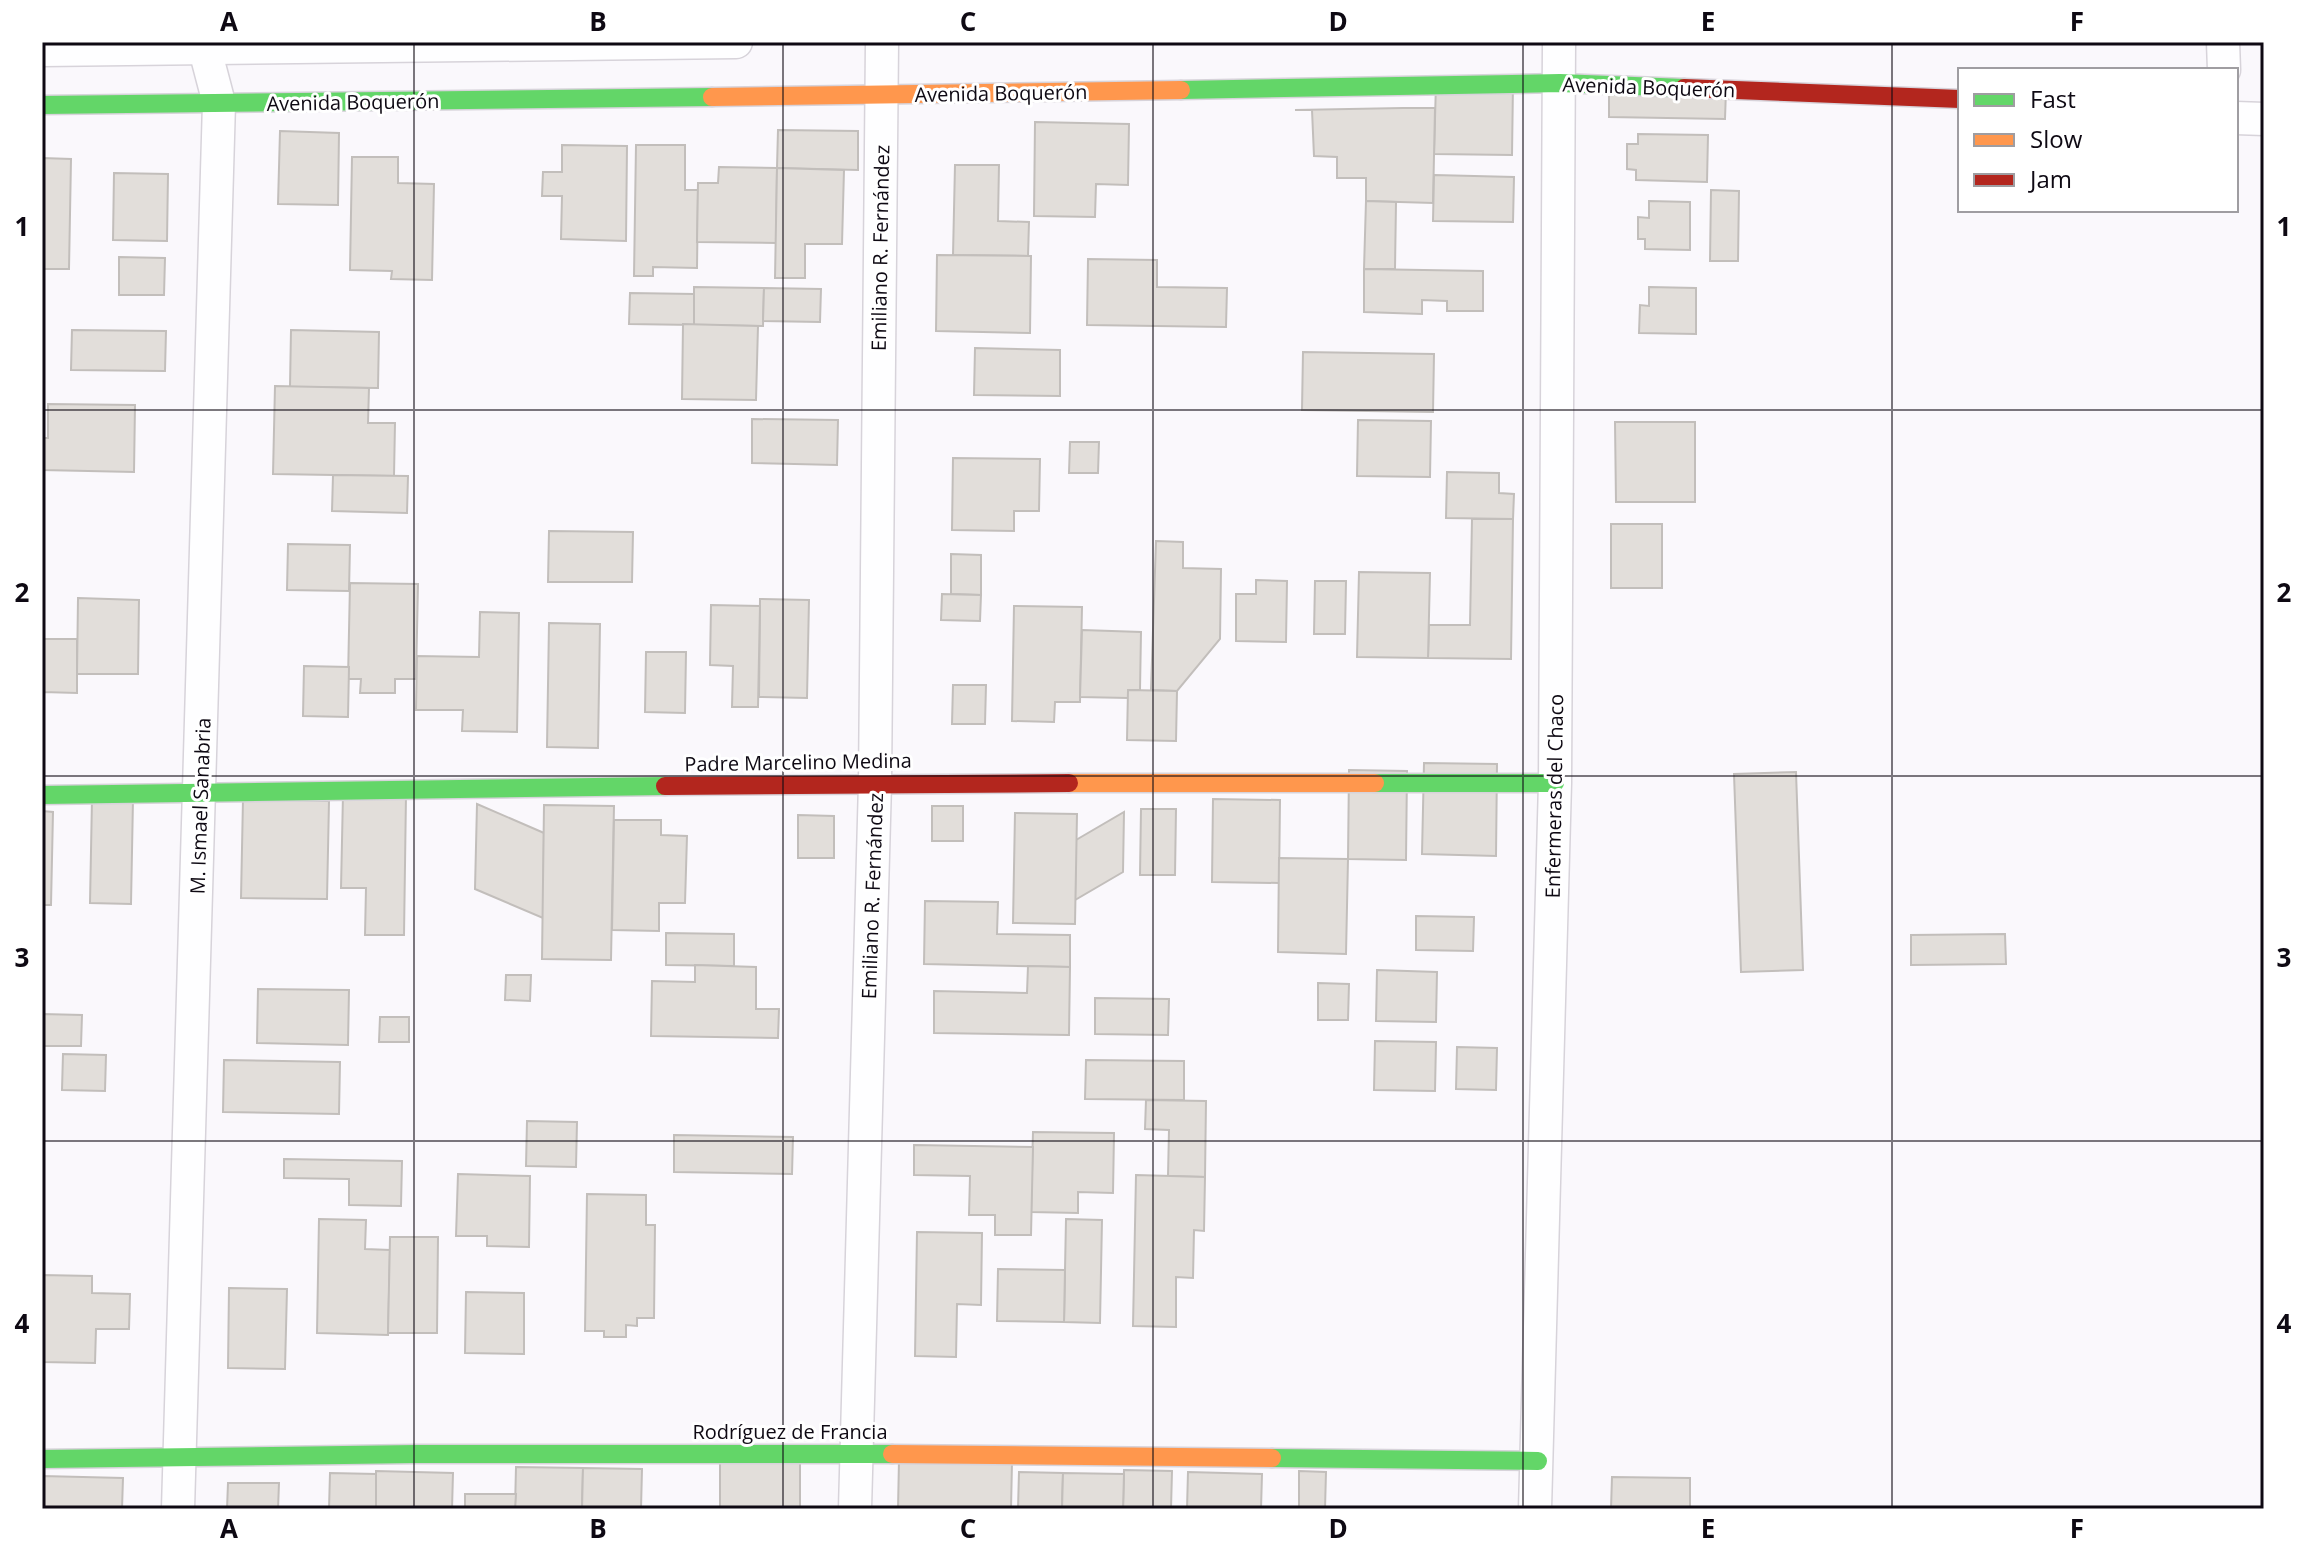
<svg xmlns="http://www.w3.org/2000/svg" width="2306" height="1551" font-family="'Open Sans',sans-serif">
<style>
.building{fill:#e2deda;stroke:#c2bebb;stroke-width:2}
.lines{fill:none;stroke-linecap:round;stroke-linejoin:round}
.street-casing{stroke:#d7d3da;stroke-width:35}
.fast-casing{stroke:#d7d3da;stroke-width:21}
.slow-casing{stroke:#d7d3da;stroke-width:21}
.jam-casing{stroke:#d7d3da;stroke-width:21}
.street{stroke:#fefeff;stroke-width:32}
.fast{stroke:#63d668;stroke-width:18}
.slow{stroke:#ff974d;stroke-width:18}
.jam{stroke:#b3261e;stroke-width:18}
.grid{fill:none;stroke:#0e0913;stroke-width:2;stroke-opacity:0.55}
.labels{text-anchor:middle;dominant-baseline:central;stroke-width:6;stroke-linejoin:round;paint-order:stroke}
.street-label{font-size:20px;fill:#0e0913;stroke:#fff}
.neatline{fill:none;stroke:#0e0913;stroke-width:3}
.grid-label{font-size:26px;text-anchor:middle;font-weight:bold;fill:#0e0913}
</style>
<rect width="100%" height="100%" fill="#faf8fc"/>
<g class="building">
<path d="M1436,83L1513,84L1512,155L1434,154Z"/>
<path d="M1609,88L1726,90L1725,119L1609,117Z"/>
<path d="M1403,108H1435L1433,203L1366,201V178H1337V157L1314,156L1312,110H1295Z"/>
<path d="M1035,122L1129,124L1128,185L1096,184L1095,217L1034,216Z"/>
<path d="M778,130L858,131V170L777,168Z"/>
<path d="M280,131L339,133L338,205L278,204Z"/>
<path d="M1638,134L1708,135L1707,182L1636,180V170L1627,169V144H1638Z"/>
<path d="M562,145L627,146L626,241L561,239L562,196H542L543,172H562Z"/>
<path d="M636,145H685V190H698L697,268L653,267V276H634Z"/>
<path d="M352,157H398V183L434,184L432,280L391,279L392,271L350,270Z"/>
<path d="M42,158L71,159L69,269H42Z"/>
<path d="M955,165H999L998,221L1029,222L1028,256L953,255Z"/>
<path d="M719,167L777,168L776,243L697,242L698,183H718Z"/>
<path d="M777,168L844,170L842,244H805V278H775Z"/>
<path d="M114,173L168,174L167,241L113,240Z"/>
<path d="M1434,175L1514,177L1513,222L1433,221Z"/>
<path d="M1711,190L1739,191L1738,261H1710Z"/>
<path d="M1366,201L1396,202L1395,269H1364Z"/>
<path d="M1649,201L1690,202V250L1645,249V239H1638V217L1649,218Z"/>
<path d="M937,255L1031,256L1030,333L936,331Z"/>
<path d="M119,257L165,258L164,295H119Z"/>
<path d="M1088,259L1157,260V287L1227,288L1226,327L1087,325Z"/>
<path d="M1364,269L1483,271V311H1447V301L1422,300V314L1364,312Z"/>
<path d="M694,287L764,288L763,326L694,325Z"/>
<path d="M1649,287L1696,288V334L1639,333L1640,305L1649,306Z"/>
<path d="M764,288L821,289L820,322L763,321Z"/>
<path d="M630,293L694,294V325L629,324Z"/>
<path d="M683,324L758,326L756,400L682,399Z"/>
<path d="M72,330L166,331L165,371L71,370Z"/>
<path d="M291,330L379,332L378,388L290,387Z"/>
<path d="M975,348L1060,350V396L974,395Z"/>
<path d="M1303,352L1434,354L1433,412L1302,410Z"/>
<path d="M275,386L369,388L368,423H395L394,476L273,474Z"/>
<path d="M48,404L135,405L134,472L42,470V438H48Z"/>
<path d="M752,419L838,420L837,465L752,463Z"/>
<path d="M1358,420L1431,421L1430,477L1357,476Z"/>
<path d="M1615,422H1695V502H1616Z"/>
<path d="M1070,442H1099L1098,473H1069Z"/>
<path d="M953,458L1040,459L1039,511H1014V531L952,530Z"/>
<path d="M1447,472L1499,473V493L1514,494L1513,519L1446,518Z"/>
<path d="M333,475L408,476L407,513L332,511Z"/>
<path d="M1472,519H1513L1511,659L1428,658L1429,625H1470Z"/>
<rect x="1611" y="524" width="51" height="64"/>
<path d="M549,531L633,532L632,582H548Z"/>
<path d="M1156,541L1183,542V568L1221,569L1220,639L1177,691L1151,690Z"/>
<path d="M288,544L350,545L349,591L287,590Z"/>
<path d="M951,554L981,555V595L951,594Z"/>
<path d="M1359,572L1430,573L1428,658L1357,657Z"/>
<path d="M1256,580L1287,581L1286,642L1236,641V594H1256Z"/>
<path d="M1315,581H1346L1345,634H1314Z"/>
<path d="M350,583L418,584L416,679H395V693H360L361,679H348Z"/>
<path d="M942,594L981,595L980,621L941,620Z"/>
<path d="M78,598L139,600L138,674H77Z"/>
<path d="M760,599L809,600L807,698L759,697Z"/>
<path d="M711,605L760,606L758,707H732L733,666L710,665Z"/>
<path d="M1014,606L1082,607L1080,702H1055L1054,722L1012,721Z"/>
<path d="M480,612L519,613L517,732L462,731L463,710H416L417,656L479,657Z"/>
<path d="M549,623L600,624L598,748L547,747Z"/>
<path d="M1082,630L1141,632L1140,690H1128V698L1080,697Z"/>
<path d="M42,639H77V693L43,692V728Z"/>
<path d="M646,652H686L685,713L645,712Z"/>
<path d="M304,666L349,667L348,717L303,716Z"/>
<path d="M953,685H986L985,724H952Z"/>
<path d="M1128,690L1177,691L1176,741L1127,740Z"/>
<path d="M1424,763L1497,764L1496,856L1422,854Z"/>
<path d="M1349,770L1407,771L1406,860L1348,859Z"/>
<path d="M1796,772L1803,970L1741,972L1734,774Z"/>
<path d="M343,794L406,795L404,935H365L366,888H341Z"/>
<path d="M92,799H133L131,904L90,903Z"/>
<path d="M243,799L329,801L327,899L241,898Z"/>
<path d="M1213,799L1280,800L1279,883L1212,882Z"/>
<path d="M477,804L544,833L543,918L475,889Z"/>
<path d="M544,805L614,806L611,960L542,959Z"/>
<rect x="932" y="806" width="31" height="35"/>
<path d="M1141,809H1176L1175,875H1140Z"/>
<path d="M42,811L53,812L51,905H42Z"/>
<path d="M1124,812L1123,872L1075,900L1076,840Z"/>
<path d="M1015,813L1077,814L1075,924L1013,923Z"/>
<path d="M798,815L834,816V858H798Z"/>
<path d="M614,820H661V835L687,836L685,903H659V931L612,930Z"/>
<path d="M1279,858L1348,859L1346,954L1278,952Z"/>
<path d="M925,901L998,902L997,934L1070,935V967L924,964Z"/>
<path d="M1416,916L1474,917L1473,951L1416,950Z"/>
<path d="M666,933L734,934V966L666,965Z"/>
<path d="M2005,934L2006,964L1911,965V935Z"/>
<path d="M695,965L756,967V1009H779L778,1038L651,1036L652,981L695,982Z"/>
<path d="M1028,966L1070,967L1069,1035L934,1033V991L1027,993Z"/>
<path d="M1377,970L1437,972L1436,1022L1376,1021Z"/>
<path d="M506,975H531L530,1001L505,1000Z"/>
<path d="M1318,983L1349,984L1348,1020H1318Z"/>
<path d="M258,989L349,990L348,1045L257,1043Z"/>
<path d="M1095,998L1169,999L1168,1035L1095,1034Z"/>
<path d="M42,1014L82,1015L81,1046H42Z"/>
<path d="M380,1017H409V1042H379Z"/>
<path d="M1375,1041L1436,1042L1435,1091L1374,1090Z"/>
<path d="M1457,1047L1497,1048L1496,1090L1456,1089Z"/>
<path d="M63,1054L106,1055L105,1091L62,1090Z"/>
<path d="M224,1060L340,1062L339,1114L223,1112Z"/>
<path d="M1086,1060L1184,1061V1100L1085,1099Z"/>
<path d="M1146,1100L1206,1101L1205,1177L1168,1176L1169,1130L1145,1129Z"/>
<path d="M527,1121L577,1122L576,1167L526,1166Z"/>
<path d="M1033,1132L1114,1133L1113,1193L1078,1192V1213L1031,1212Z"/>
<path d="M674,1135L793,1137L792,1174L674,1172Z"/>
<path d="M914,1145L1033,1147L1031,1235H995V1215H969L970,1176L914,1175Z"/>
<path d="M284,1159L402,1161L401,1206L349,1205V1179L284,1178Z"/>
<path d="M458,1174L530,1176L529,1247L487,1246V1236H456Z"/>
<path d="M1136,1175L1205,1177L1204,1231L1194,1230L1193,1278L1176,1277V1327L1133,1326Z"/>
<path d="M587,1194L646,1195V1225H655L654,1318H637V1326L626,1325V1337H604V1331H585Z"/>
<path d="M319,1219L366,1220L365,1249L390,1250L388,1335L317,1333Z"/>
<path d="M1066,1219L1102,1220L1100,1323L1064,1322Z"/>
<path d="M917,1232L982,1233L981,1305L957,1304L956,1357L915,1356Z"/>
<path d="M390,1237H438L437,1333H388Z"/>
<path d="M998,1269L1065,1270L1064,1322L997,1321Z"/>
<path d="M42,1275L92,1276V1293L130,1294L129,1329H96L95,1363L42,1362Z"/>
<path d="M229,1288L287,1289L285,1369L228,1368Z"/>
<path d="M466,1292L524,1293V1354L465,1353Z"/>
<path d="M720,1457L800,1458V1509H720Z"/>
<path d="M899,1460L1012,1462L1011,1509H898Z"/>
<path d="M516,1467L583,1468L582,1509H515Z"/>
<path d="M583,1468L642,1469L641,1509H582Z"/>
<path d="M1124,1470L1172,1471L1171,1509H1123Z"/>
<path d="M376,1471L453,1473L452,1509H376Z"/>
<path d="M1299,1471L1326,1472L1325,1509H1280L1299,1507Z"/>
<path d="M1019,1472L1063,1473L1062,1509H1018Z"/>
<path d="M1188,1472L1262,1474L1261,1509H1187Z"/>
<path d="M330,1473L376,1474V1509H329Z"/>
<path d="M1063,1473L1124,1474L1123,1509H1062Z"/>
<path d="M42,1476L123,1478L122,1509H42Z"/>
<path d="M1612,1477L1690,1478V1509H1611Z"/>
<path d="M228,1483H279L278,1509H227Z"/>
<path d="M465,1494H516L515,1509H465Z"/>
</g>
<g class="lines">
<g class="street-casing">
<g id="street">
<path d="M2223,42L2224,70"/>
<path d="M42,50L736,42"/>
<path d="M2236,118L2264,119"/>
<path d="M178,1509L219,103L203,42"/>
<path d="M855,1509L875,783L882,42"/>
<path d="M1535,1509L1555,783L1559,42"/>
</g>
</g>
<g class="fast-casing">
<g id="fast">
<path d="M1181,90L1560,83L1684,88"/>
<path d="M42,105L712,97"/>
<path d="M1375,783H1555"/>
<path d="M42,795L665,786"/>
<path d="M1272,1458L1538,1461"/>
<path d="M42,1459L416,1454H892"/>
</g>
</g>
<g class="slow-casing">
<g id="slow">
<path d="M712,97L1181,90"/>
<path d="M1069,783H1375"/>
<path d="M892,1454L1272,1458"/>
</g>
</g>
<g class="jam-casing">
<g id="jam">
<path d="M1684,88L1960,99"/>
<path d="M665,786L1069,783"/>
</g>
</g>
<use href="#street" class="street"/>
<use href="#fast" class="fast"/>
<use href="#slow" class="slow"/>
<use href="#jam" class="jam"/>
</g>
<path class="grid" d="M414,42V1509M783,42V1509M1153,42V1509M1523,42V1509M1892,42V1509M42,410H2264M42,776H2264M42,1141H2264"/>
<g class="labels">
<g class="street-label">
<text transform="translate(1649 87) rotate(2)">Avenida Boquerón</text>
<text transform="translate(1001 93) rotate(-1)">Avenida Boquerón</text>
<text transform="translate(353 102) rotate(-1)">Avenida Boquerón</text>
<text transform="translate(880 248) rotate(-89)">Emiliano R. Fernández</text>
<text transform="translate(798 762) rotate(-1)">Padre Marcelino Medina</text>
<text transform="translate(1554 796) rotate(-89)">Enfermeras del Chaco</text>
<text transform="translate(200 806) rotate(-88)">M. Ismael Sanabria</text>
<text transform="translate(872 896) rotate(-88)">Emiliano R. Fernández</text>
<text x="790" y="1431">Rodríguez de Francia</text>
</g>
</g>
<rect width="2306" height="1551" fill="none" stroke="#ffffff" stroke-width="88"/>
<rect x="1958" y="68" width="280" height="144" fill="#ffffff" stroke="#9f9da1" stroke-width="2"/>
<rect x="1974" y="94" width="40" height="12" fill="#63d668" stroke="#9f9da1" stroke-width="2"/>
<text x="2030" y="108" font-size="24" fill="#0e0913">Fast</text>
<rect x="1974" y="134" width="40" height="12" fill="#ff974d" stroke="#9f9da1" stroke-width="2"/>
<text x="2030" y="148" font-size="24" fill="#0e0913">Slow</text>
<rect x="1974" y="174" width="40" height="12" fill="#b3261e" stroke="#9f9da1" stroke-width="2"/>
<text x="2030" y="188" font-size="24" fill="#0e0913">Jam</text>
<rect x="44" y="44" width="2218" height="1463" class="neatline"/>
<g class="grid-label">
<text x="229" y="31">A</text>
<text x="598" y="31">B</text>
<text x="968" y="31">C</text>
<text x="1338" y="31">D</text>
<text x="1708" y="31">E</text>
<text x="2077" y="31">F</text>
<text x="22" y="236">1</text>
<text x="2284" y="236">1</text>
<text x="22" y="602">2</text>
<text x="2284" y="602">2</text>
<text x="22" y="967">3</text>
<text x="2284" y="967">3</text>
<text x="22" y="1333">4</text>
<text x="2284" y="1333">4</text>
<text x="229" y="1538">A</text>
<text x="598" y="1538">B</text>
<text x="968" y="1538">C</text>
<text x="1338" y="1538">D</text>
<text x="1708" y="1538">E</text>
<text x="2077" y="1538">F</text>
</g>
</svg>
